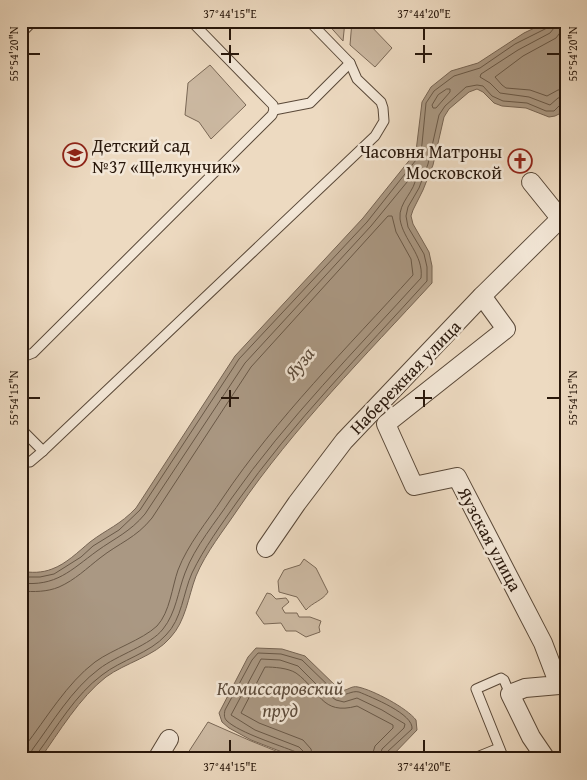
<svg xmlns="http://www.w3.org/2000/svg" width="587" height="780" font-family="'Gentium Book Plus',serif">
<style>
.green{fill:#ccb9a2;stroke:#7a6856}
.water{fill:#aa9883;stroke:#766453}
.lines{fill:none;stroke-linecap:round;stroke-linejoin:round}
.shore{stroke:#695847;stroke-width:1}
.service-casing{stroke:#594838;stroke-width:11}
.minor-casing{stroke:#594838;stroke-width:20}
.service{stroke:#f3e7d7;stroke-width:9}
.minor{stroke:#f3e7d7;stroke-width:18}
.ticks{fill:none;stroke:#28170b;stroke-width:2}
.labels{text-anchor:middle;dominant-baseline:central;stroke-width:5;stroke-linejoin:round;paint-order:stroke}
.poi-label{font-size:18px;fill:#28170b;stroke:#f3e7d7;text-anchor:start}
.street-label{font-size:18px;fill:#28170b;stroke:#f3e7d7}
.water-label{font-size:19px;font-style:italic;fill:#5c4b3b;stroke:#f3e7d7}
.neatline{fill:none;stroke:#28170b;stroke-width:2}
.ticks-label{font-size:12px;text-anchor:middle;fill:#28170b}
</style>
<rect width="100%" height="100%" fill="#eddac1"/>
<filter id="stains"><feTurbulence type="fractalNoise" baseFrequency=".004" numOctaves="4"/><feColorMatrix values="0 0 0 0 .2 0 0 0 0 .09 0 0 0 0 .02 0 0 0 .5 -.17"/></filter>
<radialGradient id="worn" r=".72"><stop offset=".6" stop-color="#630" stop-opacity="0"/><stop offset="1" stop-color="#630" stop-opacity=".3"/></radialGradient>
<g class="green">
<path d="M325,21H345L343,41Z"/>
<path d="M352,21H366L392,48L375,67L350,45Z"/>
<path d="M210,65L246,105L211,139L199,122L185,115L188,83Z"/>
<path d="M304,559L316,568L328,592C322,601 313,602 306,610L297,597L279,592L278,581L284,570L300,565Z"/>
<path d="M267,593L271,594L276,599L286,598L289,602L282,608L285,613H297L299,617H310L321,621L319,627L320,632L306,637L296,631H286L281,623L264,624L256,613Z"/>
<path d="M208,722L251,741L296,759H184Z"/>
</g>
<g class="water">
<path d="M549,21H566V105L561,113L555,116L549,117L526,108L502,106L494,103L483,92L477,89L469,92L449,109L444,117L433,165L423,190L413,210L411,216L413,224L429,252L432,266V283C365,356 294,427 238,509C224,530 206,552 196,576C188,597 186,621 170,638C155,656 125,663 106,677C80,697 59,732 40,759H21V571C31,573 42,573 52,569C66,564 78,552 90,542C107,529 120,525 136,508L235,356L363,218L412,157L416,151L417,143L422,102L431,87L451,71L478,63L524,33Z"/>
<path d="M256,648L282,649L305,656L340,690C347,692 351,685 358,687C373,690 407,708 416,720L417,730L389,759H300L251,740L229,728L222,722L219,713L248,657Z"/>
</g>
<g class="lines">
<g class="shore">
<path d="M556,21L554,28L550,33L518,50L481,74L480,77L490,83L500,93L529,97L550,105L558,98L566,96"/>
<path d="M563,21L562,30L556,38L523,56L495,77L502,85L506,88L530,90L547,96L558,90L566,89"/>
<path d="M447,89H450V92L436,108H433L432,105L438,95Z"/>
<path d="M21,577H40L54,574L81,557L93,546L119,530L140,510L239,359L367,222L416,160L421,152L422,144L426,103L434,91L454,76L480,68L515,44L547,28L549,21"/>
<path d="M21,583C56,587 71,570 97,551C115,538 130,532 145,514L245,363L371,226L412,176H416C416,191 398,202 400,219C403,240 424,255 421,278C356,350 287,419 231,499C216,522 195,546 185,573C178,591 176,613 163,629C151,645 117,655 99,669C72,689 52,723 32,750L30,759"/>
<path d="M21,591C34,592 47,592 59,587C75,580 87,568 100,558C119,543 136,538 152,518L251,367L388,216H392L396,232L411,259L413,275C347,348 277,417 222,499C207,522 188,544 178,570C172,587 170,612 157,626C142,640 113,649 95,662C67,683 46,719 25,746L22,759"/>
<path d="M36,759L37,754C57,727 75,695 102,675C121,660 150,653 166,635C182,619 183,593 192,573C204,548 221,525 237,502C293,422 362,353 427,281V267L424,254L408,227L406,216L408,207L419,188L428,164L439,115L445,106L466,87L477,85L483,86L492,96L503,101L527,103L546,111H554L561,104L566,102"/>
<path d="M299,759L296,752C279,745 240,733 227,721C224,718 224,715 225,710L252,660L258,653L281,654L302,660L337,694C346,697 351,690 359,692C371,697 414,714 412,729L387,752L385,759"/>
<path d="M305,759L304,752L299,747L255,730L231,715L261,659L280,660L298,666L323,691L336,700L344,702L357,698L382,710L405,724L404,728L382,749L379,759"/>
<path d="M313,759L311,749L303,740L259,723L241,713L265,667C274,667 288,668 296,673C320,690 321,716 357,706L393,725V728L375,746L371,759"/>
</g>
<g class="service-casing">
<g id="service">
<path d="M21,38H22"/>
<path d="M274,110L310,103L350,63"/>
<path d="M21,353L28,355L33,353L272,115L274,110L273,105L191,21"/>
<path d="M21,429L43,451"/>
<path d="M21,462H30L43,451L375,136L384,121L383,108L381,102L357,79L350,63L309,21"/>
<path d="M472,759L499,748"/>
<path d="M504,759L476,689L501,678L504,680L510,694"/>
</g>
</g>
<g class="minor-casing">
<g id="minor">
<path d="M21,27L27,21"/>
<path d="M531,182L560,218"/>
<path d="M482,296L506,329L386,424L414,486L457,477L543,643L559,685L525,688L510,694L531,737L546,759"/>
<path d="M266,548L297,503L344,441L482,296L566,213"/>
<path d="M157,759L169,739"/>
</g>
</g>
<use href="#service" class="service"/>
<use href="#minor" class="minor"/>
</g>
<path class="ticks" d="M230,28V40M424,28V40M230,45V63M424,45V63M28,54H40M221,54H239M415,54H432M547,54H560M230,390V407M424,390V407M28,398H40M221,398H239M415,398H432M547,398H560M230,740V752M424,740V752"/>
<defs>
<g id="school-ring" transform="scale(1.25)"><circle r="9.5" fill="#f3e7d7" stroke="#8f2418" stroke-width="1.5"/><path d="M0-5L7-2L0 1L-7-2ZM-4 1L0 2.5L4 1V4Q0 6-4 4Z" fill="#8f2418"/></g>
<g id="church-ring" transform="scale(1.25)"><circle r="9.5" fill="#f3e7d7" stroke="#8f2418" stroke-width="1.5"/><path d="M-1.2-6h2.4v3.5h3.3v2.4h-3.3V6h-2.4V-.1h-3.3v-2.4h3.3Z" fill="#8f2418"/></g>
</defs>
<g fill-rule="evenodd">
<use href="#school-ring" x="75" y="155"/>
<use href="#church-ring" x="520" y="161"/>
</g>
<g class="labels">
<g class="poi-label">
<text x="92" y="145">Детский сад<tspan x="92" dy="21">№37 «Щелкунчик»</tspan></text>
<text x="502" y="151" text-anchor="end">Часовня Матроны<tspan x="502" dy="21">Московской</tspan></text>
</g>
<g class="street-label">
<text transform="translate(405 377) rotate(-46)">Набережная улица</text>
<text transform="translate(490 539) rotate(62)">Яузская улица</text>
</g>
<g class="water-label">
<text transform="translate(299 363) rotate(-51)">Яуза</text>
<text x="280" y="688">Комиссаровский<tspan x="280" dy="22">пруд</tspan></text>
</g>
</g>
<rect width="587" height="780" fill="none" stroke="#eddac1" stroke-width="55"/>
<rect x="28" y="28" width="532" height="724" class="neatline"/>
<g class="ticks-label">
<text x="230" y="18">37°44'15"E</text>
<text x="424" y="18">37°44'20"E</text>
<text transform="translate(14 54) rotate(-90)" y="4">55°54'20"N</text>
<text transform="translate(573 54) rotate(-90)" y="4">55°54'20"N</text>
<text transform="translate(14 398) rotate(-90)" y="4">55°54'15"N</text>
<text transform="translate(573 398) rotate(-90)" y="4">55°54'15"N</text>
<text x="230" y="771">37°44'15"E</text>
<text x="424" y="771">37°44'20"E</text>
</g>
<rect width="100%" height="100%" filter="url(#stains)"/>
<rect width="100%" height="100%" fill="url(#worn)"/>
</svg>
